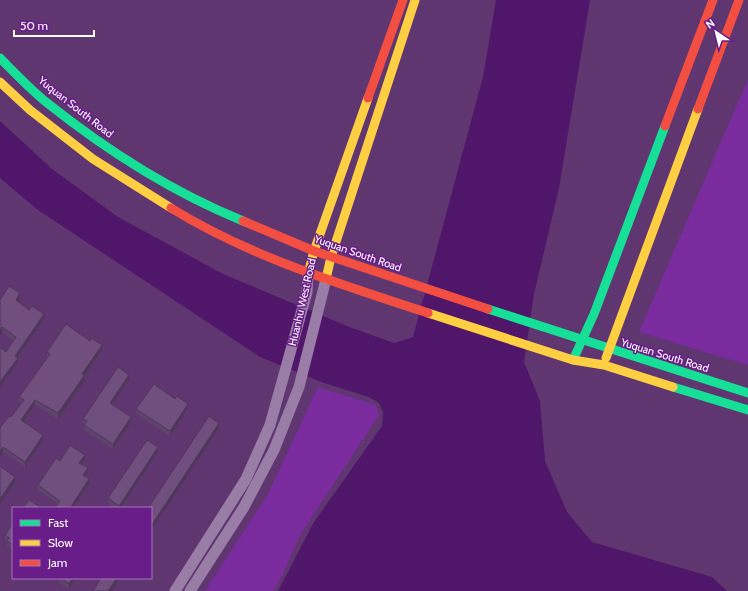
<svg xmlns="http://www.w3.org/2000/svg" width="748" height="591" font-family="Cabin,sans-serif">
<style>
.green{fill:#7a2b9d}
.water{fill:#501669}
.lines{fill:none;stroke-linecap:round;stroke-linejoin:round}
.street{stroke:#997da6;stroke-width:11}
.fast{stroke:#16e098;stroke-width:9}
.slow{stroke:#ffcf43;stroke-width:9}
.jam{stroke:#f24e42;stroke-width:9}
.wall{fill:#60436c}
.shaded-wall{fill:#4e3758}
.building{fill:#704e7e;stroke:#4e3758}
.labels{text-anchor:middle;dominant-baseline:central;stroke-width:3;stroke-linejoin:round;paint-order:stroke}
.street-label{font-size:11px;fill:#fff;stroke:#691d89}
</style>
<rect width="100%" height="100%" fill="#5f3670"/>
<g class="green">
<path d="M748,79V365L639,332Z"/>
<path d="M318,387L376,405L379,415L299,537L283,574L273,591H205L267,496Z"/>
</g>
<path class="water" d="M496,0H590L559,188L534,294L524,362L540,401L545,461L567,512L592,542L712,577L727,591H278L314,522L382,426L383,412L379,403L369,397L324,383L260,357L38,210L0,178V121L52,169L118,217L223,274L352,328L394,343L413,337L483,77Z"/>
<g class="lines">
<g class="street">
<path d="M175,591L246,479L270,425L307,292L308,274"/>
<path d="M190,591L244,507L274,450L299,387L326,279"/>
</g>
<g class="fast">
<path d="M0,58C15,73 30,89 46,102C106,150 172,192 243,221"/>
<path d="M488,309L748,393"/>
<path d="M573,360L594,314L665,126"/>
<path d="M673,387L748,410"/>
</g>
<g class="slow">
<path d="M0,82L30,110L93,159L171,208"/>
<path d="M308,274L314,251L368,98"/>
<path d="M326,279L331,257L415,0"/>
<path d="M428,313L573,360L604,365L673,387"/>
<path d="M606,358L698,109"/>
</g>
<g class="jam">
<path d="M368,98L403,0"/>
<path d="M698,109L739,0"/>
<path d="M665,126L713,0"/>
<path d="M171,208C250,257 340,284 428,313"/>
<path d="M243,221L314,251L488,309"/>
</g>
</g>
<g class="wall">
<path d="M20,299L18,302L44,319L17,357L18,363L6,352L14,341L2,332L0,300Z"/>
<path d="M102,350L84,376V381L58,419L35,405L24,422L43,440L25,467L3,452L0,457L11,417L21,403L19,402V397L47,358V352Z"/>
<path d="M129,380L112,404L131,422L113,449L84,430V425L83,424V419Z"/>
<path d="M136,409H188L170,436L136,414Z"/>
<path d="M158,452L121,508H115L108,503V498Z"/>
<path d="M85,460L82,464L88,473L86,477L89,484L58,504L38,490V485L60,461Z"/>
<path d="M13,523V550L7,546V541L5,540V535Z"/>
<path d="M58,578H76L69,589L58,582Z"/>
</g>
<g class="shaded-wall">
<path d="M20,293V299L16,305V300Z"/>
<path d="M44,314V319L15,361V356Z"/>
<path d="M2,327V332L0,335V330Z"/>
<path d="M102,345V350L84,376V381L58,419V413L82,374Z"/>
<path d="M18,358V363L0,387V382Z"/>
<path d="M129,375V380L110,408V403Z"/>
<path d="M35,400V405L21,425V420Z"/>
<path d="M188,404V409L170,436V431Z"/>
<path d="M131,417V422L113,449V444Z"/>
<path d="M219,423V428L151,531V526Z"/>
<path d="M43,435V440L25,467V462Z"/>
<path d="M3,447V452L0,457V452Z"/>
<path d="M158,447V452L121,508H119V506Z"/>
<path d="M85,455V460L79,468V463Z"/>
<path d="M88,468V473L83,480V475Z"/>
<path d="M15,477V482L0,504V499Z"/>
<path d="M89,479V484L73,508H70Z"/>
<path d="M73,578H76L69,589V584Z"/>
<path d="M117,578H120L112,591H108Z"/>
</g>
<g class="building">
<path d="M9,286L20,293L16,300L29,310L32,306L44,314L15,356L18,358L0,382V347L6,352L16,337L2,327L0,330V300Z"/>
<path d="M66,324L90,341L92,338L102,345L82,374L84,376L58,413L35,400L21,420L43,435L25,462L3,447L0,452V428L9,416L11,417L24,400L19,397L50,354L47,352Z"/>
<path d="M118,367L129,375L110,403L131,417L113,444L84,425L87,421L83,419Z"/>
<path d="M154,384L175,399L177,396L188,404L170,431L136,409Z"/>
<path d="M209,416L219,423L151,526V508H148Z"/>
<path d="M147,440L158,447L119,506L108,498Z"/>
<path d="M70,445L85,455L79,463L88,468L83,475L89,479L70,508H55L60,501L38,485L56,458L60,461Z"/>
<path d="M0,466L15,477L0,499Z"/>
<path d="M29,500L42,508H23Z"/>
<path d="M13,523V545L7,541L9,538L5,535Z"/>
<path d="M61,578H73L69,584Z"/>
<path d="M101,578H117L108,591H93Z"/>
</g>
<g class="labels">
<g class="street-label">
<text transform="translate(76 107) rotate(38)">Yuquan South Road</text>
<text transform="translate(358 253) rotate(19)">Yuquan South Road</text>
<text transform="translate(302 302) rotate(-77)">Huanhu West Road</text>
<text transform="translate(665 355) rotate(17)">Yuquan South Road</text>
</g>
</g>
<rect x="12" y="507" width="140" height="72" fill="#691d89" stroke="#a577b8"/>
<rect x="20" y="520" width="20" height="6" fill="#16e098" stroke="#a577b8"/>
<text x="48" y="527" font-size="12" fill="#ffffff">Fast</text>
<rect x="20" y="540" width="20" height="6" fill="#ffcf43" stroke="#a577b8"/>
<text x="48" y="547" font-size="12" fill="#ffffff">Slow</text>
<rect x="20" y="560" width="20" height="6" fill="#f24e42" stroke="#a577b8"/>
<text x="48" y="567" font-size="12" fill="#ffffff">Jam</text>
<g transform="translate(716 32) rotate(325)" stroke="#691d89" stroke-width="3" paint-order="stroke">
<path d="M0-3L7 15L0 10L-7 15Z" fill="#ffffff"/>
<text y="-6" font-size="11" font-weight="bold" text-anchor="middle" fill="#ffffff">N</text>
</g>
<path d="M14 30v6h80v-6" fill="none" stroke="#ffffff" stroke-width="2"/>
<text x="20" y="30" font-size="12" fill="#ffffff" stroke="#691d89" stroke-width="3" paint-order="stroke">50 m</text>
</svg>
